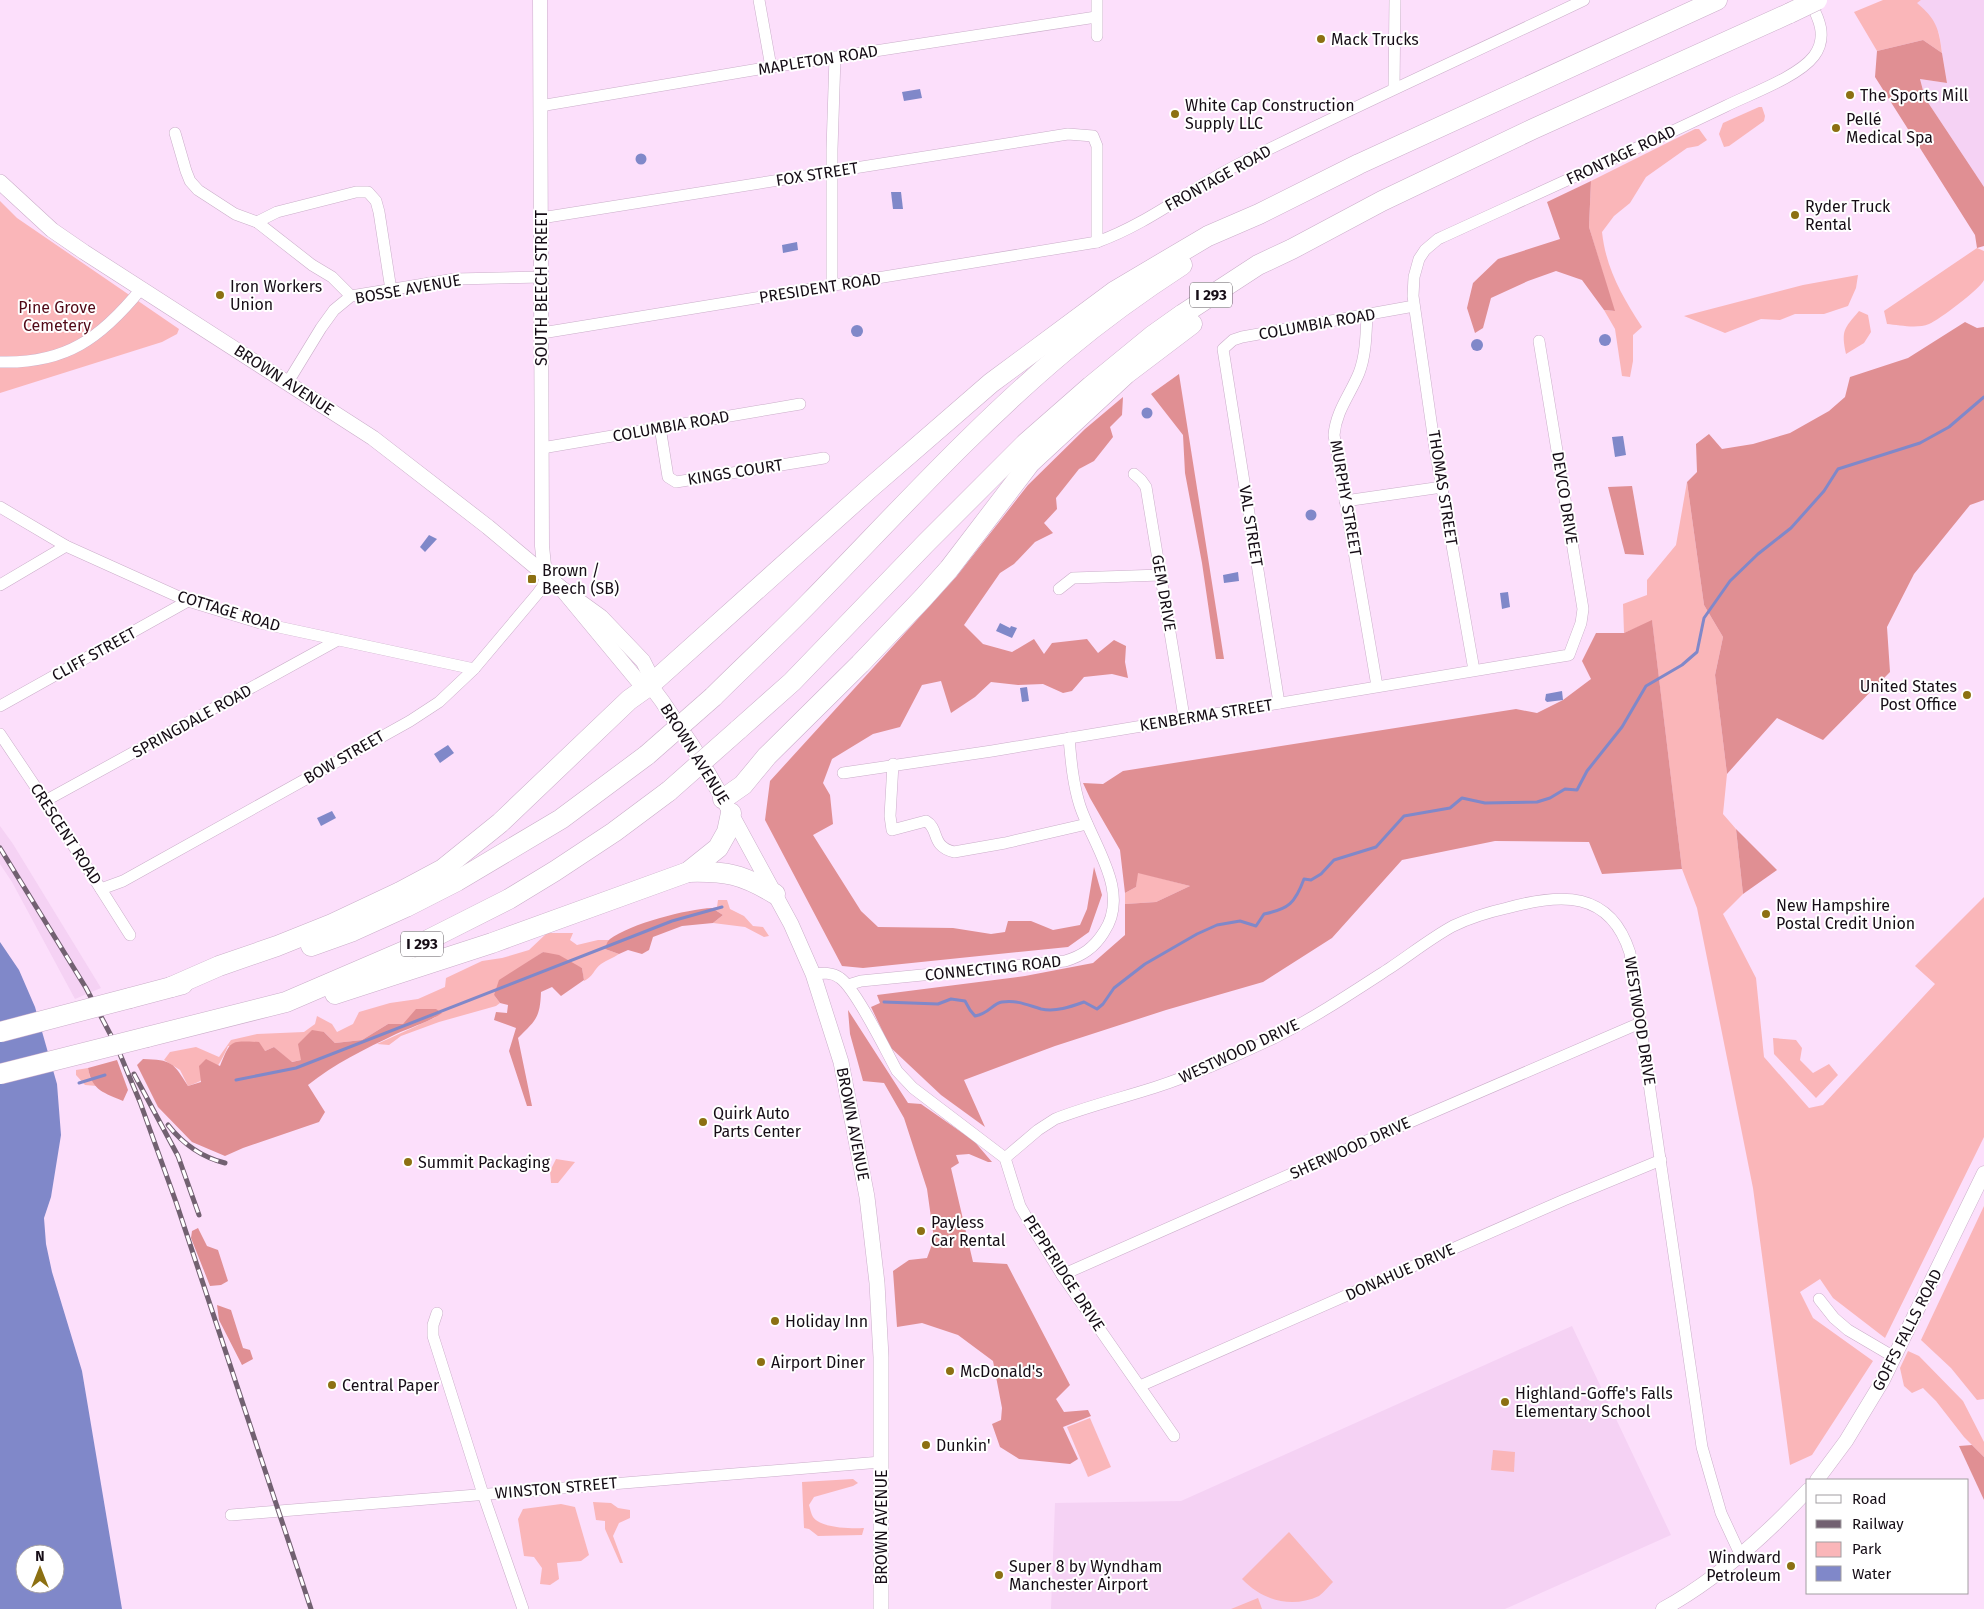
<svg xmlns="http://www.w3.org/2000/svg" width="1984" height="1609" font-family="'Fira Sans',sans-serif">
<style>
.built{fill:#f5d2f4}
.green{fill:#fab6b9}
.forest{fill:#e08f93}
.water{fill:#8088c9;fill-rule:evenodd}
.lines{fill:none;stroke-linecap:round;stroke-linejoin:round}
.stream{stroke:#8088c9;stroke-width:3}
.minor-casing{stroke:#caaec9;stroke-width:12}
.tertiary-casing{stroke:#caaec9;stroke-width:15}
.secondary-casing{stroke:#caaec9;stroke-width:16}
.motorway-casing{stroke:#caaec9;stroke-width:21}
.minor{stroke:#fff;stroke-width:11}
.tertiary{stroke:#fff;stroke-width:14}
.secondary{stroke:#fff;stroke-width:15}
.motorway{stroke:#fff;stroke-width:20}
.rail-casing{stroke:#726171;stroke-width:5}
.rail{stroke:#fff;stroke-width:3;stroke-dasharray:9;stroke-linecap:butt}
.motorway-bridge-casing{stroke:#caaec9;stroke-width:21;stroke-linecap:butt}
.motorway-bridge{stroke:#fff;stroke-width:20}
.poi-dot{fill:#8c7012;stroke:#fff;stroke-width:2}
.labels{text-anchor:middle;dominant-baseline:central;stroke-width:4;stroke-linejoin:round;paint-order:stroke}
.shield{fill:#fff;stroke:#5c565c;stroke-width:1}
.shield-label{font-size:15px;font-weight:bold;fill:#160d16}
.poi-label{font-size:16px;fill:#160d16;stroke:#fff;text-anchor:start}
.street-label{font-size:16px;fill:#160d16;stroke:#fff}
.park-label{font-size:16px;fill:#520a18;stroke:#fff}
</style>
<rect width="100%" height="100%" fill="#fcdffb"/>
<g class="built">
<path d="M1921,0H1984V187L1925,98L1920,79L1947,83L1939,33L1916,3Z"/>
<path d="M0,826L13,844L101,988L75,999L12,882L0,864Z"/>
<path d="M1572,1326L1671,1535L1505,1609H1051L1055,1503L1181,1501Z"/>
</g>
<g class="green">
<path d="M1883,0H1921L1917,3C1936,19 1939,28 1942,53L1923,40L1877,51L1854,12Z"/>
<path d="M1759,107H1762L1765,116L1764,121L1729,146L1724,147L1719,134L1723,123Z"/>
<path d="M1695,129H1699L1707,140L1698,146L1687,148L1646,177L1630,203L1614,216L1602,232C1606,269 1622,296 1642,327L1633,335V361L1630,377L1622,376L1615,329L1604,310L1614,311L1589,227L1591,181Z"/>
<path d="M0,201L17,218L179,329L177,334L162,342L0,393Z"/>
<path d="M1977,248L1984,251V280C1981,288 1939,320 1929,324C1917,329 1899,325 1887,324L1884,311Z"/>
<path d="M1858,275L1856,288L1848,306L1824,314H1795L1780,320L1761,319L1725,333L1684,316L1803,285Z"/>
<path d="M1859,311L1868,315L1871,332L1864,343L1846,354C1841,330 1844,329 1859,311Z"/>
<path d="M1687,482L1704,605L1723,637L1715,675L1727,774L1723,814L1736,829L1743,894L1723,914L1756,978L1764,1057L1809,1108L1823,1105L1935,984L1915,966L1984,897V1137L1885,1338L1833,1298L1820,1279L1800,1292L1813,1318L1873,1361L1812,1455L1790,1465L1753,1188L1697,908L1682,869L1652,621L1624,633L1623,604L1647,595V580L1676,545Z"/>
<path d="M1137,872L1190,886L1156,902L1125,904V893L1136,887Z"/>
<path d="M718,900H727L730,909L744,916L753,926L763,927L769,936L764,937L745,927L713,923L723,915L712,908L717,907Z"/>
<path d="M547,933H573L570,940L577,945L598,940H609L605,949L619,954C613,958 607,960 601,964C594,969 593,977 584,981L582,968L543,952L529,962L494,995L500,1003L496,1006L439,1022L401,1036L389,1045L377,1044L434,1018L441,1013L403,1024H388L362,1040L335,1043L324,1032L301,1060L291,1062L274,1047L265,1051L228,1046C218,1069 212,1078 188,1086L180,1070L164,1060L170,1052L196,1047L219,1057L231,1040L257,1034L304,1032L315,1024L317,1016L332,1024L337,1032L353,1024L359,1012L390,1003L418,999L445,987L446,978L482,961L502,958L529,950Z"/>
<path d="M1773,1038L1796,1040L1802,1048L1800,1060L1813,1073L1829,1064L1838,1075L1816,1098L1774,1054Z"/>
<path d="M88,1068L90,1077L97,1086L85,1085L76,1075V1070Z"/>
<path d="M556,1159L575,1162L558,1183H551L550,1171Z"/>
<path d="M1984,1206V1399L1977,1400L1951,1368L1921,1340Z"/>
<path d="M1908,1351L1919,1356L1963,1401L1984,1442V1457L1964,1437L1936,1401L1923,1388L1912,1393L1904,1386L1900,1368Z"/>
<path d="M1090,1418L1111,1467L1088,1477L1067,1427Z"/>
<path d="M1493,1450L1515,1452L1514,1472L1491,1470Z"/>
<path d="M853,1479L858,1483L853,1486L814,1497L809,1505C810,1508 811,1514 813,1517C820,1528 852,1529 864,1528L862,1535L818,1536L809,1529L804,1528L802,1482Z"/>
<path d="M593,1502L611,1503L618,1508L630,1510V1518L619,1523L613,1536L623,1563H620L605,1529V1521L596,1520Z"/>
<path d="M561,1504L575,1507L589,1555L581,1561L557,1563L559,1579L550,1585L540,1584L542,1568L534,1557L524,1556L518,1519L523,1509Z"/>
<path d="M1289,1532L1333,1582C1329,1586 1324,1592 1319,1596C1291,1609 1262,1600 1242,1579Z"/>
<path d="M1258,1598L1262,1609H1231Z"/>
</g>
<g class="forest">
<path d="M1923,40L1942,53L1947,83L1920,79L1925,98L1984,187V246L1977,248L1975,235L1875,77L1877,51Z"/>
<path d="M1591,181L1589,227L1615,311L1604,310L1582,280L1556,271L1528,281L1491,298L1483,328L1475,333L1467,308L1473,283L1498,259L1560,239L1547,202Z"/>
<path d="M1965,322L1977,328L1984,327V500L1970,505L1914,574L1887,627L1890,672L1823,740L1777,718L1727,774L1715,675L1723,637L1704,605L1687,482L1697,472L1696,444L1709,434L1722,449L1753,444L1790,433L1829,411L1845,397L1850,377L1908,358Z"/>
<path d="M1179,374L1224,659H1216L1202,563L1185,473L1183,435L1151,394Z"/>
<path d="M1123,397L1122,415L1110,427L1113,437L1094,461L1079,469L1056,498L1057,509L1044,523L1053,533L1035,542L1014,564L1000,573L964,625L983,644L1012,652L1034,639L1044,654L1052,643L1087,639L1098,653L1114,640L1126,646L1125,662L1128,678L1112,674L1084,677L1072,691L1063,693L1043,684L1018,685L991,682L975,697L951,713L941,681L922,685L900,727L873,734L832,759L823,783L830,795L833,824L813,835L861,911L878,927L953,928L991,934L1005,932L1008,921H1031L1053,930L1080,925L1087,909L1094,867L1102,895L1089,932L1068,947L863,968L842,966L765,820L770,781L956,577L1028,485L1085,429Z"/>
<path d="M1632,486L1644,555L1625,554L1608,487Z"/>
<path d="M1652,620L1682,869L1602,874L1589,842L1495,841L1402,860L1332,938L1263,982L1166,1010L1055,1046L964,1080L985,1127L941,1095L890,1047L871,1007L880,1003L877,995L1025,976L1093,963L1125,935V904L1156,902L1190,886L1138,873L1136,887L1125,893L1120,850L1090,798L1083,783L1103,784L1123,771L1516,709L1537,713L1563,700L1591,679L1582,661L1596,633H1624Z"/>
<path d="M1736,829L1777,870L1743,894Z"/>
<path d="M712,908L723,915L713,923L682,926L653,937L649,950L642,954L628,950L619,954L605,949C606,946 607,941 610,939C630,924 687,909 712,908Z"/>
<path d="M543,952L559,955L582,968L584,980L561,996L552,987L541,992C540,1018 536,1020 518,1038L532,1106H527L509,1051L516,1028L494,1020L496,1012L507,1013L508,1005L500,1003L494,995L499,980Z"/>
<path d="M416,1009H436L442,1013C427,1023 411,1027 396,1034C365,1049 334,1064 308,1085L325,1112L319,1122L243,1148L225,1156L192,1142L158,1107L137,1065L143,1059C172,1060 173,1062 188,1086L201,1082L199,1066L206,1059L220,1066C231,1039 230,1041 259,1042L265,1051L274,1047L292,1062L301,1060L298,1044L312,1030L324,1032L335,1043L362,1040L388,1024H403Z"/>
<path d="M848,1010L908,1103L921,1104L974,1141L992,1162H988L969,1154L956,1155L959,1163L951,1168L973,1262L1007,1264L1070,1385L1056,1399L1064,1412L1088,1410L1091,1416L1063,1427L1078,1459L1070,1464L1019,1459L1000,1447L992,1424L1001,1420L1002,1408L993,1361L958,1335L922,1323L897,1327L893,1271L909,1260L927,1258L934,1239L927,1189L904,1118L884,1083L863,1081L850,1034Z"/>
<path d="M117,1060L128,1090L123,1101C105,1093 92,1091 88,1068Z"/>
<path d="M198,1228L207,1246L218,1250L228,1281L221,1285L210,1286L191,1238L192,1231Z"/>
<path d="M217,1305L231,1310L243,1348L250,1350L253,1359L242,1365L219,1320Z"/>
<path d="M1972,1445L1984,1457V1500L1959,1446Z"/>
</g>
<g class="water">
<path d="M920,89L922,98L904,101L902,92Z"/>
<circle cx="641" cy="159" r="5.5"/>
<path d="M891,192H901L903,209H893Z"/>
<path d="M797,242L798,250L783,253L782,245Z"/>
<circle cx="857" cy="331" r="6"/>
<circle cx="1605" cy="340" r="6"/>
<circle cx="1477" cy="345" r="6"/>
<circle cx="1147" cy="413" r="5.5"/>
<path d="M1623,436L1626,455L1615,457L1612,437Z"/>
<circle cx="1311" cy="515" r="5.5"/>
<path d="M429,535L437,539L425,552L420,547Z"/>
<path d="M1238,572L1239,581L1224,583L1223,575Z"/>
<path d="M1508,592L1510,607L1502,609L1500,593Z"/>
<path d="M1000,623L1010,628L1011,626L1017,628L1012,638L996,631Z"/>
<path d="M1027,687L1029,701L1022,702L1020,688Z"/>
<path d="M1562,691L1563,700L1547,702L1545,700L1546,694Z"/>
<path d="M448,745L454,753L440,763L434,754Z"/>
<path d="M332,811L336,818L321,826L317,818Z"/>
<path d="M0,942L19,970L35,1007L57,1084L61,1135L51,1197L44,1218L46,1244L52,1272L82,1371L122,1609H0ZM25,1554H55V1584H25Z"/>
</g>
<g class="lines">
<g class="stream">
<path d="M884,1002L938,1004L951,999L965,1001L970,1010L975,1016C989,1014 993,1003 1002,1002C1018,1000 1027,1005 1041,1009C1056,1012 1070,1007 1084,1002L1097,1009L1103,1004L1114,988L1145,964L1197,934L1217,925L1240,921L1256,926L1264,914C1289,909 1295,903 1304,879L1311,880L1321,874L1334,860L1376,847L1404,816L1450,808L1462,798L1485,803L1537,802L1550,798L1565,789L1577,790L1587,771L1622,727L1646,686L1682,665L1697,652L1704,618L1730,581L1758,554L1791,528L1824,491L1838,469L1920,443L1949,427L1984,397"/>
<path d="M236,1080L296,1068L672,921L722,907"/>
<path d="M79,1083L105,1075"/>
</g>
<g class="minor-casing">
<g id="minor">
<path d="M759,0L771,67"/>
<path d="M1097,36V0"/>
<path d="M1394,88L1395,0"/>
<path d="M540,106L771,67L1096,17"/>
<path d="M175,133L186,171L190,181L198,190L235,214L257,222L312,265L332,277L351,296"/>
<path d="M541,218L1068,134L1093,136L1097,146V242"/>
<path d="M257,222L277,212L356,192H368L376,201L379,212L391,290"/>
<path d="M832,286V149L835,57"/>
<path d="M1367,315C1366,334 1366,355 1359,373C1350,395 1336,411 1334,435L1377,686"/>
<path d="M542,333L1097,242C1148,224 1191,188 1239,164C1353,107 1469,55 1584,0"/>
<path d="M0,362C66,364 101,338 141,289"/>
<path d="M288,382L321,328L334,310L351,296L455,279L542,277"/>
<path d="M660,427L668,477L676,482L824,458"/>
<path d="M542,448L800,404"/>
<path d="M1134,474L1141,480L1146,487L1184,717"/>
<path d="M1345,501L1442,487"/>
<path d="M0,507L66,546L188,601L260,623L474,669"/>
<path d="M0,585L66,546"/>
<path d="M1059,589L1073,578L1161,575"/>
<path d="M1474,670L1435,449L1413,296L1414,277L1419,259L1425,250L1438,239C1534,195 1630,152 1726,106C1750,94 1798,77 1814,56C1828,37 1819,18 1809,0"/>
<path d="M1279,703L1223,349L1233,340L1242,337L1414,306"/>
<path d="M0,706L188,601"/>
<path d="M0,734L45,801L130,935"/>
<path d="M893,764L890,816L892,830L926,821C940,829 930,846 954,852L1005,843L1087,824"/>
<path d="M843,773L992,751L1569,655L1581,623L1583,609L1539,341"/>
<path d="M45,801L338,640"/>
<path d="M101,889L123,881L410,721L439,702L474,669L538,593L543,586L545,575"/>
<path d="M813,974C823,973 832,972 840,978C856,989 886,1051 897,1071L913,1088L1005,1158L1020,1206L1031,1225L1062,1275L1174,1436"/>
<path d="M848,985L861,981L1065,961C1082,956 1094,948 1104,932C1131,892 1093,845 1080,806C1073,784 1071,761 1069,738"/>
<path d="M1005,1158L1038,1130L1055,1119C1088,1106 1122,1098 1156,1087C1196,1074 1235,1056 1274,1038C1314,1018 1353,992 1390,968C1411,954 1431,938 1453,926C1470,918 1489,912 1507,908C1561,893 1610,890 1630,953L1702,1447L1721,1513L1740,1554"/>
<path d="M1062,1275L1343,1151L1640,1023"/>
<path d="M1819,1299L1834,1318L1848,1330L1894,1357"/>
<path d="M437,1313L433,1325V1336L483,1494L523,1609"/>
<path d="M1140,1386L1564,1200L1661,1160"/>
<path d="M231,1515L881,1462"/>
</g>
</g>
<g class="tertiary-casing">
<g id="tertiary">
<path d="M540,0L542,546L545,575"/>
<path d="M1817,1480L1846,1441L1883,1380L1984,1173"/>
<path d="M1663,1609C1718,1579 1766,1535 1808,1490"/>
</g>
</g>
<g class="secondary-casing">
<g id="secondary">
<path d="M0,182L52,230L84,252L373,438L488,527L561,588L601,617L643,661L649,673L650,685"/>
<path d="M561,588L638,681L650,685L662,701L693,747L723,799L791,924L813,974L841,1062L867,1197L877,1283L881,1357V1609"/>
</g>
</g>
<g class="motorway-casing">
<g id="motorway">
<path d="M713,697C745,665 779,634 810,602C894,516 974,427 1066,350C1103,319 1142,291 1182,265"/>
<path d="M738,730L792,682L926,543L1026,443L1091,386L1152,336L1183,314L1258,265L1292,249L1382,201L1533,129L1790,13"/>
<path d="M723,799L743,785L767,756L860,664L923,598L949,569L1030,463L1126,374L1192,324"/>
<path d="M688,872C726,871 742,874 775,894"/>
<path d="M311,946L353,931L406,907L457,881L561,819L647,755"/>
<path d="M171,987L219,966L277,946L332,924L400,892L443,869L500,823L629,700L650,685L870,488L991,383L1115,291L1208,236L1259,214L1359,164L1717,0"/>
<path d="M335,994L492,943L688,872L718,848L727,832L731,813"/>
<path d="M130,998L183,984"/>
<path d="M147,1037L286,1002L414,947L509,899L555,871L614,832L669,791"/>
</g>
</g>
<use href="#minor" class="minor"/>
<use href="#tertiary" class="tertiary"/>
<use href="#secondary" class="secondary"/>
<use href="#motorway" class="motorway"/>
<g class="rail-casing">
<g id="rail">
<path d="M0,848L86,988L117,1047L140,1102L176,1202L311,1609"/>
<path d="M134,1074L178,1156L199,1215"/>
<path d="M168,1125C183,1144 201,1157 225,1163"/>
</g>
</g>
<use href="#rail" class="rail"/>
<g class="motorway-bridge-casing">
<g id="motorway-bridge">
<path d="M1790,13L1817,0"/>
<path d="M647,755L713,697"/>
<path d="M669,791L738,730"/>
<path d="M0,1032L130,998"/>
<path d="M0,1074L147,1037"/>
</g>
</g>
<use href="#motorway-bridge" class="motorway-bridge"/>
</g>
<g class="poi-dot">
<circle cx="1321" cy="39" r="5"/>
<circle cx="1850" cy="95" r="5"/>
<circle cx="1175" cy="114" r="5"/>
<circle cx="1836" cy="128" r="5"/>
<circle cx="1795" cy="215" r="5"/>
<circle cx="220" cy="295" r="5"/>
<rect x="527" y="574" width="10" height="10" rx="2.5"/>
<circle cx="1967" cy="695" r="5"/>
<circle cx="1766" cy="914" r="5"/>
<circle cx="703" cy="1122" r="5"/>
<circle cx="408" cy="1162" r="5"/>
<circle cx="921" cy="1231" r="5"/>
<circle cx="775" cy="1321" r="5"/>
<circle cx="761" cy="1362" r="5"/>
<circle cx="950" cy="1371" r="5"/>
<circle cx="332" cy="1385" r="5"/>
<circle cx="1505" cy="1402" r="5"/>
<circle cx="926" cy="1445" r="5"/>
<circle cx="1791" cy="1566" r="5"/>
<circle cx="999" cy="1575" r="5"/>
</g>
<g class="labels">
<g class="shield">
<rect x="1190" y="282.5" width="42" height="25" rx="4"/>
<rect x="401" y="931.5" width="42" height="25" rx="4"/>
</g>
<g class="shield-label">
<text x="1211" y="295">I 293</text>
<text x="422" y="944">I 293</text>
</g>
<g class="poi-label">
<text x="1331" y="39">Mack Trucks</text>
<text x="1860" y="95">The Sports Mill</text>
<text x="1185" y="105">White Cap Construction<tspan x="1185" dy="18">Supply LLC</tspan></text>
<text x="1846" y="119">Pellé<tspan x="1846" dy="18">Medical Spa</tspan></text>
<text x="1805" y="206">Ryder Truck<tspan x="1805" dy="18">Rental</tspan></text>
<text x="230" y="286">Iron Workers<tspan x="230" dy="18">Union</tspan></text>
<text x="542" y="570">Brown /<tspan x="542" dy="18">Beech (SB)</tspan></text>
<text x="1957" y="686" text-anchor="end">United States<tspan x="1957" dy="18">Post Office</tspan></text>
<text x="1776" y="905">New Hampshire<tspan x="1776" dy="18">Postal Credit Union</tspan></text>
<text x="713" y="1113">Quirk Auto<tspan x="713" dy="18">Parts Center</tspan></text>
<text x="418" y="1162">Summit Packaging</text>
<text x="931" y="1222">Payless<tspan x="931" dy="18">Car Rental</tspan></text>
<text x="785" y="1321">Holiday Inn</text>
<text x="771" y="1362">Airport Diner</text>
<text x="960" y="1371">McDonald's</text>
<text x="342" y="1385">Central Paper</text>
<text x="1515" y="1393">Highland-Goffe's Falls<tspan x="1515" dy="18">Elementary School</tspan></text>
<text x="936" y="1445">Dunkin'</text>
<text x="1781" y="1557" text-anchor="end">Windward<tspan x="1781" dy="18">Petroleum</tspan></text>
<text x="1009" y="1566">Super 8 by Wyndham<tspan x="1009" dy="18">Manchester Airport</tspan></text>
</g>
<g class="street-label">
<text transform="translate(818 60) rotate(-9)">MAPLETON ROAD</text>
<text transform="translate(1621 155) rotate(-25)">FRONTAGE ROAD</text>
<text transform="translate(817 174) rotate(-9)">FOX STREET</text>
<text transform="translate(1218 178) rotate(-29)">FRONTAGE ROAD</text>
<text transform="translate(541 288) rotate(-90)">SOUTH BEECH STREET</text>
<text transform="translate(820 288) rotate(-9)">PRESIDENT ROAD</text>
<text transform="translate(408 289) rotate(-10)">BOSSE AVENUE</text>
<text transform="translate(1317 324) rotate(-10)">COLUMBIA ROAD</text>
<text transform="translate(284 380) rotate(33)">BROWN AVENUE</text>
<text transform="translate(671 426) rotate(-10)">COLUMBIA ROAD</text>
<text transform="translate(735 472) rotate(-9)">KINGS COURT</text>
<text transform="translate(1443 488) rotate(81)">THOMAS STREET</text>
<text transform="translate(1346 498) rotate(80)">MURPHY STREET</text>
<text transform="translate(1565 498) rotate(81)">DEVCO DRIVE</text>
<text transform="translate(1251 526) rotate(81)">VAL STREET</text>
<text transform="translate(1164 593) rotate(80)">GEM DRIVE</text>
<text transform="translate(229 611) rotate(17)">COTTAGE ROAD</text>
<text transform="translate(94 654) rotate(-29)">CLIFF STREET</text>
<text transform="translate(1206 715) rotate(-9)">KENBERMA STREET</text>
<text transform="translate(192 721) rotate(-29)">SPRINGDALE ROAD</text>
<text transform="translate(695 754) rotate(58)">BROWN AVENUE</text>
<text transform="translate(344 757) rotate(-30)">BOW STREET</text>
<text transform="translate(66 834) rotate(57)">CRESCENT ROAD</text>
<text transform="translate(993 968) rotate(-6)">CONNECTING ROAD</text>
<text transform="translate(1640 1021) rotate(81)">WESTWOOD DRIVE</text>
<text transform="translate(1239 1051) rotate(-25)">WESTWOOD DRIVE</text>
<text transform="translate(853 1124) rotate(79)">BROWN AVENUE</text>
<text transform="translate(1350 1148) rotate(-24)">SHERWOOD DRIVE</text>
<text transform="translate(1400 1272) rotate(-24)">DONAHUE DRIVE</text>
<text transform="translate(1064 1273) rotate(57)">PEPPERIDGE DRIVE</text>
<text transform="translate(1907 1330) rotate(-63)">GOFFS FALLS ROAD</text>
<text transform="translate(556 1488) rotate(-5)">WINSTON STREET</text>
<text transform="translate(881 1527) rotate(-90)">BROWN AVENUE</text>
</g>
<g class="park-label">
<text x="57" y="307">Pine Grove<tspan x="57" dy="18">Cemetery</tspan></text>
</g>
</g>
<rect x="1806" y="1479" width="162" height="115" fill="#ffffff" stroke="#a29ea2"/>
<rect x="1816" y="1495" width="25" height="8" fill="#ffffff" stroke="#a29ea2"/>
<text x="1852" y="1504" font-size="15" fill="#160d16">Road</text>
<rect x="1816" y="1520" width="25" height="8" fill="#726171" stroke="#a29ea2"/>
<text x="1852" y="1529" font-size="15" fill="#160d16">Railway</text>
<rect x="1816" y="1542" width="25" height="15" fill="#fab6b9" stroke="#a29ea2"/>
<text x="1852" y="1554" font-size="15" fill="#160d16">Park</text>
<rect x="1816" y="1566" width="25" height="15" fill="#8088c9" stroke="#a29ea2"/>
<text x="1852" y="1579" font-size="15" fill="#160d16">Water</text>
<g transform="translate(40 1569)"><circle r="24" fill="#ffffff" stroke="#a29ea2"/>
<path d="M0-4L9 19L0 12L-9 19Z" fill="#8c7012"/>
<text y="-8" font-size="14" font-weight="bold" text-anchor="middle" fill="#160d16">N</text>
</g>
</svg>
